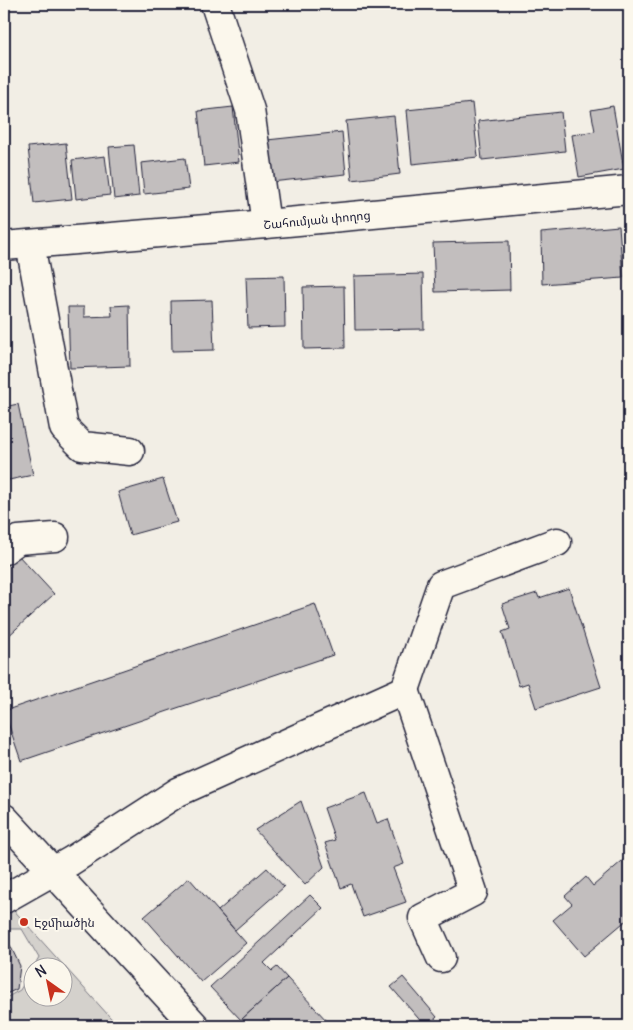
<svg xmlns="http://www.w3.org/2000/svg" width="633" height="1030" font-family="Delius,'Noto Sans Armenian',sans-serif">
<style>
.green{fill:#d4d1cc;stroke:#7b7a84}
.building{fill:#c2bebe;stroke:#22223b}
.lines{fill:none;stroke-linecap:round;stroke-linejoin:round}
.minor-casing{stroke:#22223b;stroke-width:31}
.major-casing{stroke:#22223b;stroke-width:31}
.minor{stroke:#fbf7ec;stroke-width:28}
.major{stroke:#fbf7ec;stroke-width:28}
.poi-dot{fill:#c8321e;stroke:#fbf7ec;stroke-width:2}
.labels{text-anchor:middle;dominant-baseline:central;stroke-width:4;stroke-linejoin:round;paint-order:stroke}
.street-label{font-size:12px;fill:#22223b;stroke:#fbf7ec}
.poi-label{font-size:12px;fill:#22223b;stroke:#fbf7ec;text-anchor:start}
</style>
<rect width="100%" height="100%" fill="#f2eee5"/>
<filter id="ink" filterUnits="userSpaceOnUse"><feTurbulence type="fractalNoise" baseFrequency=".02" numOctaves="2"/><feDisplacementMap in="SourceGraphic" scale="10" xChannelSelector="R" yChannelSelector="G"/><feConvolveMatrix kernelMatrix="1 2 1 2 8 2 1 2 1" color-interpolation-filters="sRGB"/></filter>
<g filter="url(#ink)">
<path class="green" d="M11,907L118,1026H4V999L20,990L32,970V998H62V968L34,967L39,958L22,929H4V911Z"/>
<g class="building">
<path d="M472,103L478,157L412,164L407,110Z"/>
<path d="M613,106L624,169L579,177L572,135L595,131L591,110Z"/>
<path d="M233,107L239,162L204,166L198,111Z"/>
<path d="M561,112L565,151L482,160L478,121Z"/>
<path d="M394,116L400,174L352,180L346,121Z"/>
<path d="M342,132L346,174L271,182L267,140Z"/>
<path d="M66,143L72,199L34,203L28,147Z"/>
<path d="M134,145L139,196L114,199L109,147Z"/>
<path d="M105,156L110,195L76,199L72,160Z"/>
<path d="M185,158L189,189L144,194L141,163Z"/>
<path d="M619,226L623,278L542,284L541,233Z"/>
<path d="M509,241L510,290L435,292L433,243Z"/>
<path d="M423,274L424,329L355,330L354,276Z"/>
<path d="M284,276L285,327L248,328L246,277Z"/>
<path d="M344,286L345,348L304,349L303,287Z"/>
<path d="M212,300L214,350L172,351L171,301Z"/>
<path d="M129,305L130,366L70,368L68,307H84V317L112,316L111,306Z"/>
<path d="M18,404L33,475L4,481V407Z"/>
<path d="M163,479L177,522L130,535L118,492Z"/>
<path d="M18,555L54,594L4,640V568Z"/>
<path d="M569,588L601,687L536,708L528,683L519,686L502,632L510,629L502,604L537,593L539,598Z"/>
<path d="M315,604L333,655L21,761L4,711Z"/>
<path d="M366,793L377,823L388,819L404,864L393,868L406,902L363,917L351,884L341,888L325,843L335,840L324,808Z"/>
<path d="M301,801L324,867L305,885L255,830Z"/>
<path d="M629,855V918L584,956L553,920L572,904L565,896L586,877L593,886Z"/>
<path d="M267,868L284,887L235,930L218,911Z"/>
<path d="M189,878L246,943L201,982L144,917Z"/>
<path d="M310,895L323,908L264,963L272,971L277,967L287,978L241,1020L210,987Z"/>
<path d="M4,944L10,945L20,966L17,989L4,995Z"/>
<path d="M403,977L437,1017L427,1026H425L391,987Z"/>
<path d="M287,978L328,1022L323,1026H247L241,1020Z"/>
</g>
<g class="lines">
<g class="minor-casing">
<g id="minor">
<path d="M215,4L250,110L266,224"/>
<path d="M30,244L64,428L82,446L130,451"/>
<path id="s1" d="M4,246L266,224L629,190"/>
<path d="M4,550L18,540L55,537"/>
<path d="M405,690L441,585L557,542"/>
<path d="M4,899L71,861L178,792L405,690L473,892L423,918L441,958"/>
</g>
</g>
<g class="major-casing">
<path id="major" d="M4,818L195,1026"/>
</g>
<use href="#minor" class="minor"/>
<use href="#major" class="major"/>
</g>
</g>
<circle class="poi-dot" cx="24" cy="922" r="5"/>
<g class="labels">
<g class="street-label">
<text stroke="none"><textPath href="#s1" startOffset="314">Շահումյան փողոց</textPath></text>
</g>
<g class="poi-label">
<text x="34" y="922">Էջմիածին</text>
</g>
</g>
<rect width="633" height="1030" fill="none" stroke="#fbf7ec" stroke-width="20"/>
<rect x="10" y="10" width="613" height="1010" fill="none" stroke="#22223b" stroke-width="2" filter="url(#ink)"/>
<g transform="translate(48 982) rotate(327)"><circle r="24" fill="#fbf7ec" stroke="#a4a2a5"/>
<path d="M0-4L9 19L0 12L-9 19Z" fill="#c8321e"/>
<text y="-8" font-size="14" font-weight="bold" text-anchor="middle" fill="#22223b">N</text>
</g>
</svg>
